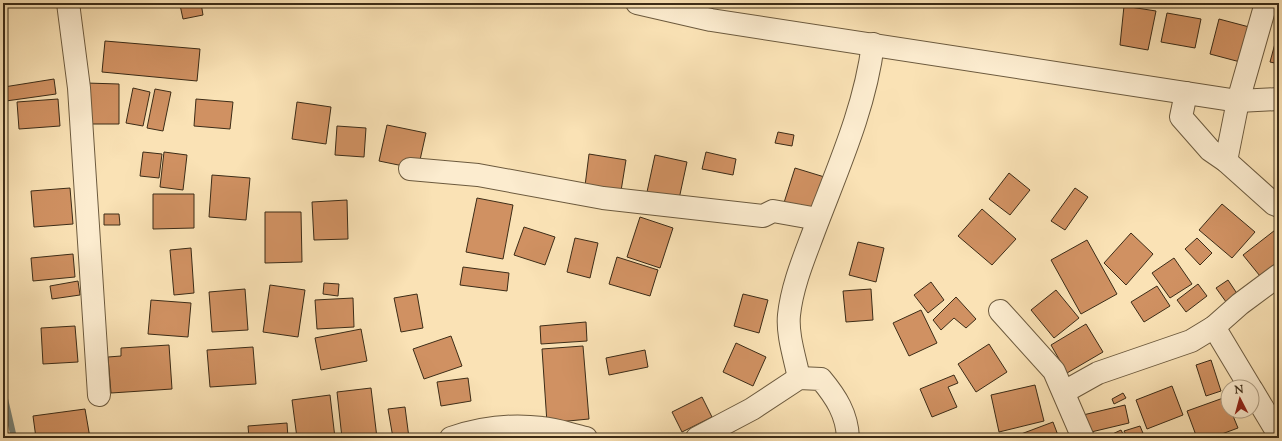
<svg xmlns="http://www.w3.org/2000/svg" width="1282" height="441" font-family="'Sorts Mill Goudy',serif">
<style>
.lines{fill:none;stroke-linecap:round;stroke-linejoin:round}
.stream{stroke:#798276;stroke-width:6}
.building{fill:#d09162;stroke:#3c2c17}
.minor-casing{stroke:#6c5a3e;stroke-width:24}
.minor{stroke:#fceccf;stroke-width:22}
</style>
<rect width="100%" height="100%" fill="#fae2b5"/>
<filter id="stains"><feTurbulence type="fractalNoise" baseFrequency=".005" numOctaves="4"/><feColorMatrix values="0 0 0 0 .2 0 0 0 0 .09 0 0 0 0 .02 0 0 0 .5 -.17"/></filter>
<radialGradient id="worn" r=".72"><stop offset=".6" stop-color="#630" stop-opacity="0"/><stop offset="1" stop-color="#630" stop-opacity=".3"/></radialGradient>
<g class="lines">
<path class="stream" d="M3,390L14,438"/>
</g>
<g class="building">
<path d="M190,3H201L203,15L183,19L180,5Z"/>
<path d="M1104,3H1119V6L1104,7Z"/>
<path d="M1124,6L1156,11L1148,50L1120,45Z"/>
<path d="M1167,13L1201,19L1195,48L1161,42Z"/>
<path d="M1219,19L1253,28L1244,63L1210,54Z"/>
<path d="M1277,36H1279V64L1270,62Z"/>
<path d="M105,41L200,49L197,81L102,72Z"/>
<path d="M54,79L56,94L6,101L4,87Z"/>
<path d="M86,83L119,84V124H86Z"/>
<path d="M133,88L150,92L143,126L126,123Z"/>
<path d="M155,89L171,92L163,131L147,128Z"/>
<path d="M58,99L60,126L19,129L17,102Z"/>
<path d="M196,99L233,102L230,129L194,126Z"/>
<path d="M297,102L331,107L326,144L292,139Z"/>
<path d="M387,125L426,133L418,169L379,161Z"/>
<path d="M337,126L366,128L364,157L335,155Z"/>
<path d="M778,132L794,135L792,146L775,143Z"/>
<path d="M143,152L162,154L159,178L140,176Z"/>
<path d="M164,152L187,155L183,190L160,187Z"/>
<path d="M706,152L736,159L733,175L702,169Z"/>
<path d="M589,154L626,160L621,191L585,186Z"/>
<path d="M655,155L687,162L679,199L647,192Z"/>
<path d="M795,168L831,179L818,220L782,209Z"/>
<path d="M1009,173L1030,190L1010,215L989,199Z"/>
<path d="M212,175L250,178L246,220L209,217Z"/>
<path d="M70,188L73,224L34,227L31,191Z"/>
<path d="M1075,188L1088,197L1065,230L1051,221Z"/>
<path d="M153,194H194V228L153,229Z"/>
<path d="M477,198L513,205L503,259L466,252Z"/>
<path d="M347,200L348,239L314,240L312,202Z"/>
<path d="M1222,204L1255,232L1232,258L1199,230Z"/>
<path d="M982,209L1016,239L992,265L958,236Z"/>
<path d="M265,212H301L302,262L265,263Z"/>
<path d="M104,214H119L120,225H104Z"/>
<path d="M640,217L673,228L660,268L627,257Z"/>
<path d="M524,227L555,237L545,265L514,255Z"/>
<path d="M1279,227V269L1264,281L1243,255Z"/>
<path d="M1131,233L1153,254L1126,285L1104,263Z"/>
<path d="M575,238L598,243L590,278L567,272Z"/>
<path d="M1197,238L1212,253L1200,265L1185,249Z"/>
<path d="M1087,240L1117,294L1081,314L1051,260Z"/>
<path d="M858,242L884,248L876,282L849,275Z"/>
<path d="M191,248L194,293L174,295L170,250Z"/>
<path d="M73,254L75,277L33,281L31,258Z"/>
<path d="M617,257L658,270L650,296L609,284Z"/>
<path d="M1174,258L1192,284L1170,298L1152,273Z"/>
<path d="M463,267L509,273L507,291L460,285Z"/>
<path d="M1228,280L1240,298L1229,306L1216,288Z"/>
<path d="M78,281L80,295L52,299L50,286Z"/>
<path d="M931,282L944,300L928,313L914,295Z"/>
<path d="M324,283L339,284L338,296L323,294Z"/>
<path d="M1198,284L1207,296L1186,312L1177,300Z"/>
<path d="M270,285L305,290L298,337L263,332Z"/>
<path d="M1157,286L1170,306L1144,322L1131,302Z"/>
<path d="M245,289L248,330L212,332L209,292Z"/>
<path d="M871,289L873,320L846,322L843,291Z"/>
<path d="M1056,290L1079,318L1054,338L1031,310Z"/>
<path d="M417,294L423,328L401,332L394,298Z"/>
<path d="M743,294L768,300L759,333L734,326Z"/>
<path d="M956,297L976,319L966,328L954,318L941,330L933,320Z"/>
<path d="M353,298L354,327L317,329L315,300Z"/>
<path d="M151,300L191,303L188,337L148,334Z"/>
<path d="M921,310L937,343L909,356L893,323Z"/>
<path d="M586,322L587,341L541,344L540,326Z"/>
<path d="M1086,324L1103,352L1067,373L1051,345Z"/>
<path d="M75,326L78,362L43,364L41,328Z"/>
<path d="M361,329L367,361L321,370L315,338Z"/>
<path d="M451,336L462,366L424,379L413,349Z"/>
<path d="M736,343L766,357L753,386L723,372Z"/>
<path d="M989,344L1007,372L976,392L958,364Z"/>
<path d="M169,345L172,389L111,393L108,357L121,356V348Z"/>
<path d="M583,346L589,419L547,423L542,349Z"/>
<path d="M253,347L256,384L210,387L207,350Z"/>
<path d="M645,350L648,367L609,375L606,358Z"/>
<path d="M1211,360L1221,391L1206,396L1196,365Z"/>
<path d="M954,375L958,383L948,387L957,407L932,417L920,389Z"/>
<path d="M468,378L471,401L441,406L437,382Z"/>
<path d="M1035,385L1044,421L999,432L991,395Z"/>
<path d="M1172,386L1183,415L1147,429L1136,400Z"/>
<path d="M371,388L377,438H342L337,392Z"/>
<path d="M1123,393L1126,398L1114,404L1112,399Z"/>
<path d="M330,395L335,438H297L292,400Z"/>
<path d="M702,397L712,417L682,432L672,412Z"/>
<path d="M1226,397L1228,411H1231L1238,428L1211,438H1197L1187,411Z"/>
<path d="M1125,405L1129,423L1087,433L1083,415Z"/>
<path d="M405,407L409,438H393L388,409Z"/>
<path d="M85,409L90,438H36L33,416Z"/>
<path d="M1053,422L1059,438H1022L1021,434Z"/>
<path d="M287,423L288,438H249L248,426Z"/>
<path d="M1140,426L1145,438H1128L1124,431Z"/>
<path d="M1121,430L1125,438H1104Z"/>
<path d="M1016,434L1018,438H1005Z"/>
</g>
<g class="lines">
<g class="minor-casing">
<g id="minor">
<path d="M68,3L79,88L99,395"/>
<path d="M637,3L711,20L1238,101L1279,99"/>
<path d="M1186,93L1181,117L1210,150L1226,161L1274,204L1279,206"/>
<path d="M1226,161L1238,101L1266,3"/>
<path d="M410,169L478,175L603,198L763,216L773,211L818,219"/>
<path d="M1000,311L1054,371L1083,438"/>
<path d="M1214,327L1250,387"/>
<path d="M799,378C795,358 787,335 789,315C792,286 804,258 814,231C837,170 865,109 873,44"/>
<path d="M1252,390L1279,435"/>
<path d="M1064,392L1098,373L1191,341L1214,327L1240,304L1279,275"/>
<path d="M451,438C480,428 511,424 542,428C556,429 572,435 586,438"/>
<path d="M697,438L752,409L799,378L821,379C836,397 847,414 848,438"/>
</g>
</g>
<use href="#minor" class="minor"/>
</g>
<rect width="1282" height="441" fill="none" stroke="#fae2b5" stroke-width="16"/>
<rect x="4" y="4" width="1274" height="433" fill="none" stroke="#3c2c17" stroke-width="2"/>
<rect x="8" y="8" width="1266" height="425" fill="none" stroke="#3c2c17"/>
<g transform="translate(1240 399) rotate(354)"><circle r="19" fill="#fceccf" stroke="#af9f85"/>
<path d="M0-3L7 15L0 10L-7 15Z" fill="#8f2418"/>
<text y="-6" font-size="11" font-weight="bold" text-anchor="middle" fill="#3c2c17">N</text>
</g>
<rect width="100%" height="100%" filter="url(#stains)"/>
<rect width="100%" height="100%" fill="url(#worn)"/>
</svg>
